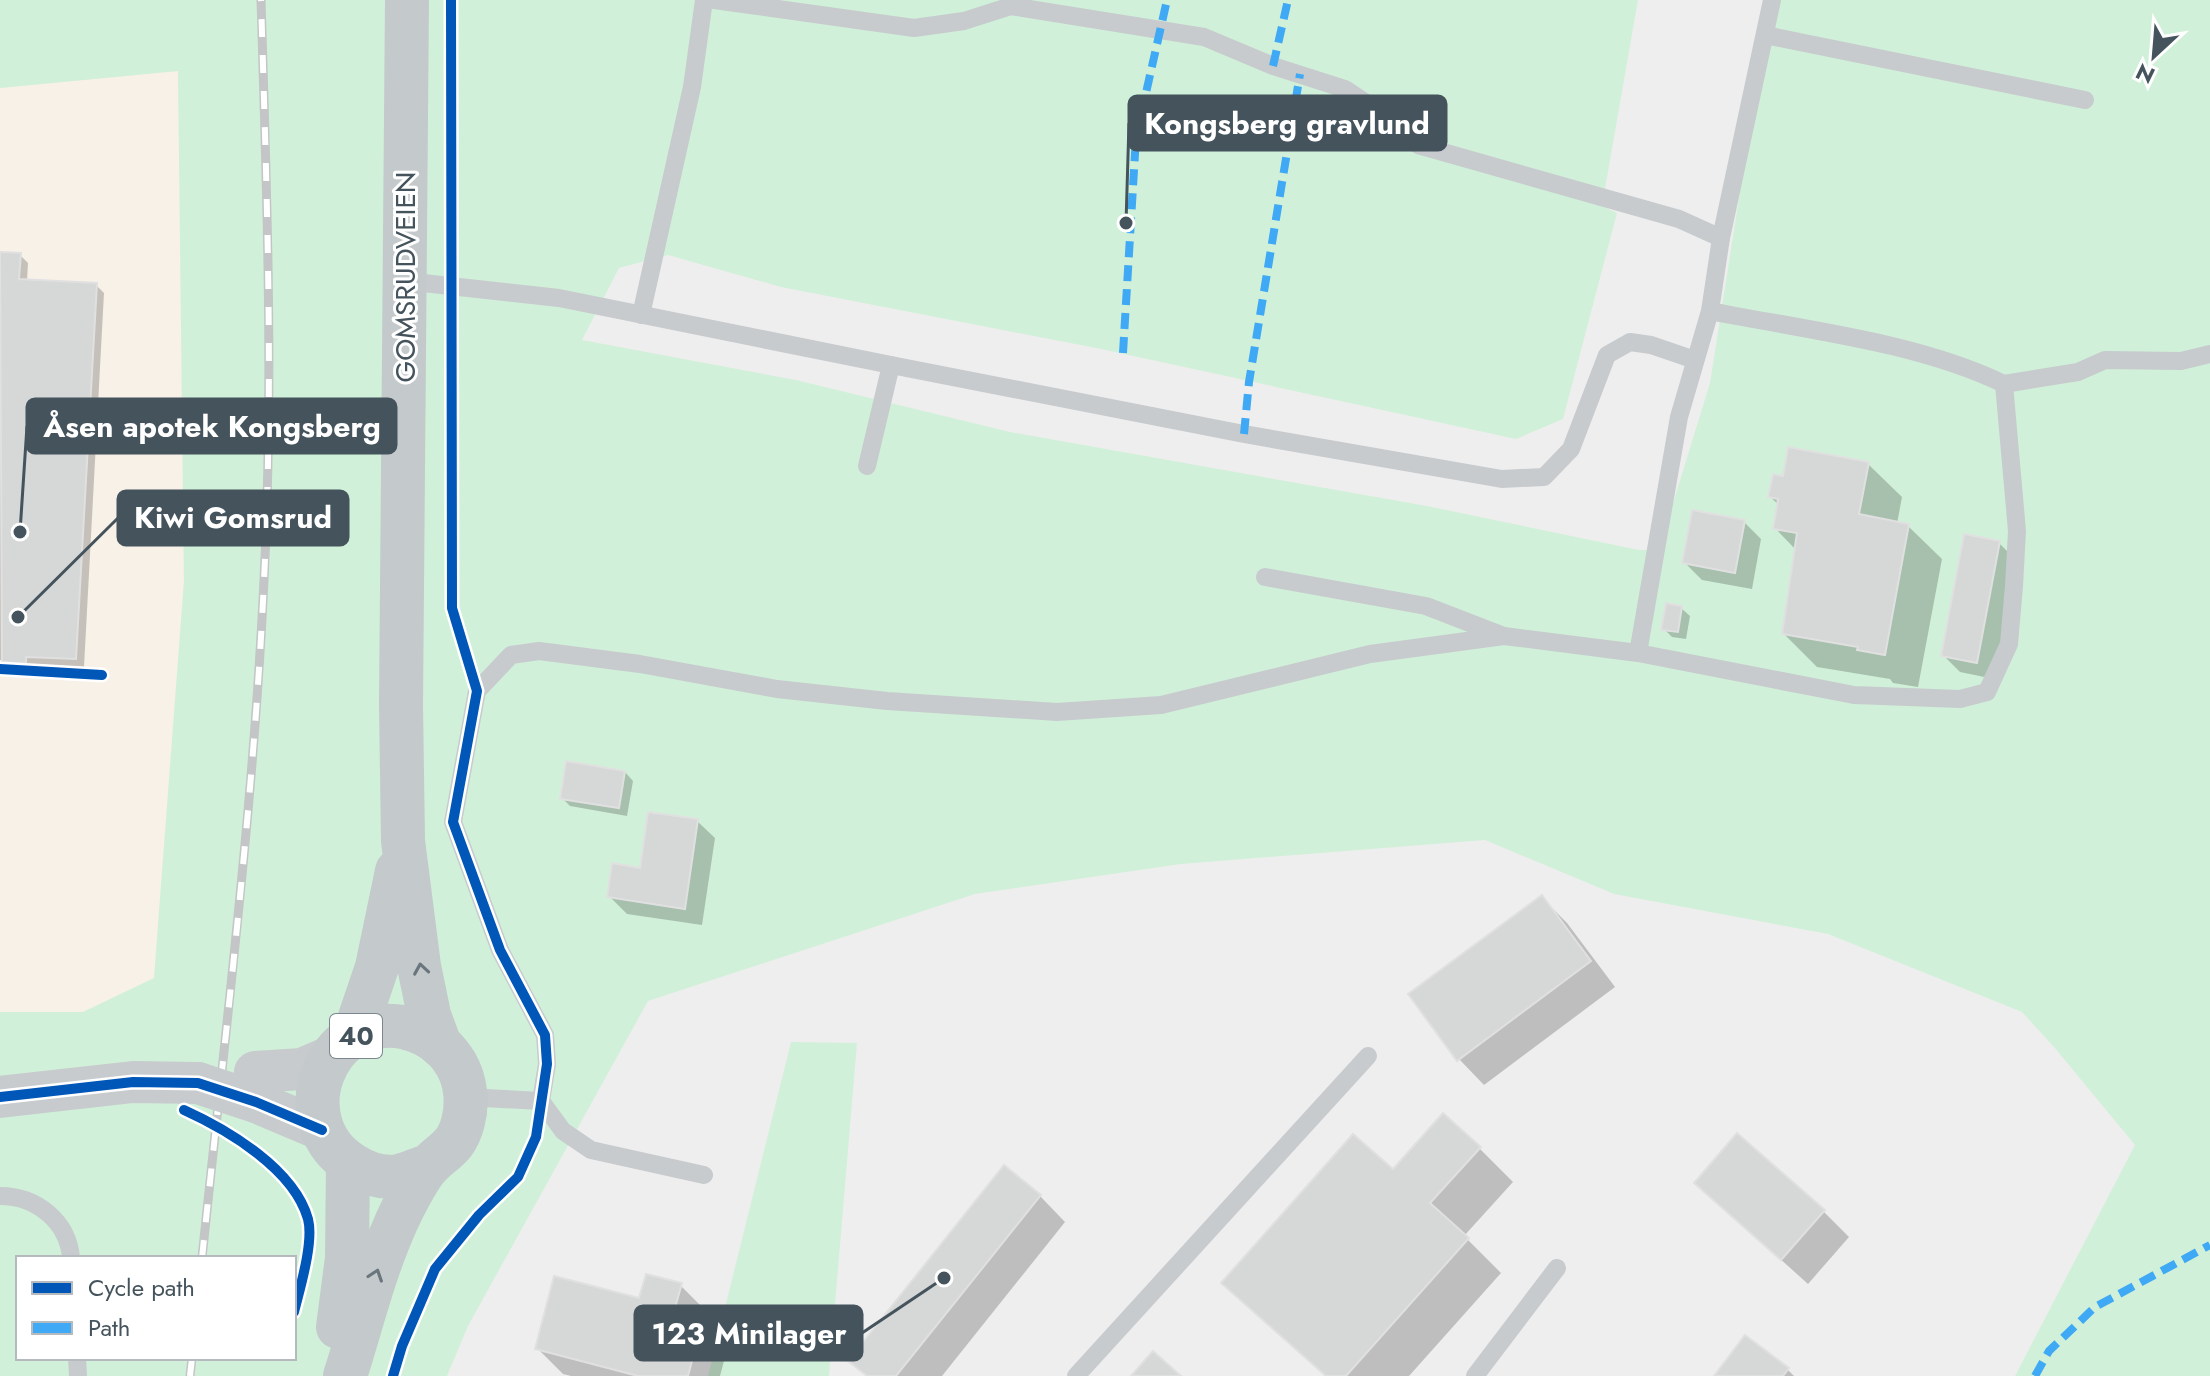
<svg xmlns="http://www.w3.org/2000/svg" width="2210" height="1376" font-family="Jost,sans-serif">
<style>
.commercial{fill:#f7f1e8}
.green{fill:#d1f0d9;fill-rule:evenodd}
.shadow{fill:#0003}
.building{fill:#d6d7d7;stroke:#e0e0e1;stroke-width:2}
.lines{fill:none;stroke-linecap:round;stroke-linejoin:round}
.service{stroke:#c7cbce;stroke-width:18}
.tertiary{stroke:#c7cbce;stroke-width:42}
.primary{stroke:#c4c9cc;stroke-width:44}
.rail-casing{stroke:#c3c5c7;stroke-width:9}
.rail{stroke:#fff;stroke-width:6;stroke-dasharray:18;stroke-linecap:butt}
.tertiary-bridge{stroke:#c7cbce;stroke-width:42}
.quiet{stroke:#3fa9f5;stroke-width:8;stroke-dasharray:16 8;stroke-linecap:butt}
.cycleway-casing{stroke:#fff;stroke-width:15}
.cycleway{stroke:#0057b8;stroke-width:10}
.oneway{stroke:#6a767e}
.labels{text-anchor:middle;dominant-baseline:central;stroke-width:6;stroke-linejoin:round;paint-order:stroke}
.shield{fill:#fff;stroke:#7c878d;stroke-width:2}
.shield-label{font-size:26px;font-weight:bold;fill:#44535c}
.street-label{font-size:28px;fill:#44535c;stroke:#fff}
.leader{fill:none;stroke:#44535c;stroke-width:3}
.callout-dot{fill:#44535c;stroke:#fff;stroke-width:3}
.callout{fill:#44535c;stroke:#44535c;stroke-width:3}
.callout-label{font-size:30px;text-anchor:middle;font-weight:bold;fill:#fff}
</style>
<rect width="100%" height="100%" fill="#efeeee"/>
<path class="commercial" d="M178,71L184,581L154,978L83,1012H0V88Z"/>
<g class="green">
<path d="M0,0H1638L1602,206L1617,213L1563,419L1516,439L1101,349L781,287L668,255L619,268L582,340L796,380L1010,432L1427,506L1639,550H1651L1661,542L1710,383L1744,166L1777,0H2210V1376H2015L2135,1145L2054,1047L2022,1012L1828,934L1614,894L1485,840L1181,864L975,894L648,1001L468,1326L447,1376H0V1012H83L154,978L184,581L178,71L0,88ZM18,1258H294V1358H18Z"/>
<path d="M791,1042L857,1043L829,1376H708Z"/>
</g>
<g class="shadow">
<path d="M0,254L20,255L28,263L27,281L96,285L104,293L84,667L34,664L33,671L12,670L4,660H0Z"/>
<path d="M1868,464L1902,497L1897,524L1908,526L1942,559L1918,687L1893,683L1890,679L1817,667L1784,634L1796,550L1775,528L1779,505L1770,497L1784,478Z"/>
<path d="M1744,522L1761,539L1752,589L1702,580L1684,562Z"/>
<path d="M1999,543L2016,560L1994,679L1960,672L1943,655Z"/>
<path d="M1681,608L1690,616L1686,639L1672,637L1664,629Z"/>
<path d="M625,772L633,781L627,816L570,806L562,798Z"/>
<path d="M697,821L715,838L702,925L627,914L609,896Z"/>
<path d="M1541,897L1567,923L1615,987L1484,1085L1459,1059Z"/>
<path d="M1479,1148L1513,1182L1464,1236L1501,1273L1409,1376H1325L1224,1282L1393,1172Z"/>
<path d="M1696,1183L1823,1211L1849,1237L1808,1284Z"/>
<path d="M1040,1196L1065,1222L942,1376H866L851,1360Z"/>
<path d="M680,1285L706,1311L704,1318L729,1342L720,1376H571L563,1374L537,1348Z"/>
<path d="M1788,1370L1794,1376H1717Z"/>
</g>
<g class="building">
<path d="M0,252L21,253L19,279L97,283L76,659L26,657V664L2,662Z"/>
<path d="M1788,447L1869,462L1859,514L1909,524L1885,655L1857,650L1858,647L1782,634L1797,533L1773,529L1778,499L1768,497L1773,474L1783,476Z"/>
<path d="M1692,510L1745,520L1735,573L1682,563Z"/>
<path d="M1964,534L2000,541L1977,663L1941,656Z"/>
<path d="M1666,603L1682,606L1678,632L1661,630Z"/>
<path d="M566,761L625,771L619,808L560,799Z"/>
<path d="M648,812L698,819L685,909L607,897L612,863L640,868Z"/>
<path d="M1542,895L1591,961L1457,1061L1408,994Z"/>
<path d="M1443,1113L1481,1147L1430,1203L1469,1238L1346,1376H1326L1221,1283L1353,1134L1393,1169Z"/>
<path d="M1737,1133L1825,1210L1781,1260L1694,1183Z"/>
<path d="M1004,1165L1041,1195L896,1376H867L848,1361Z"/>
<path d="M646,1274L682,1283L675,1308L704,1315L688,1376H638L535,1349L554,1276L639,1298Z"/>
<path d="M1745,1335L1789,1368L1783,1376H1714Z"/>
<path d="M1153,1351L1181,1376H1131Z"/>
</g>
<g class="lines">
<g class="service">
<path d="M714,0L914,28L964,21L1011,6L1204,37L1273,66L1345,89L1410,132L1418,145L1679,219L1721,238"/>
<path d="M1765,35L2085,100"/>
<path d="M405,281L559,298L891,365L867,466"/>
<path d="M1710,311L1721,238L1772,0"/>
<path d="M641,315L692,87L704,0"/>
<path d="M891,365L1244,434L1502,479L1544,477L1571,449L1607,355L1630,342L1651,345L1695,360"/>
<path d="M2004,384L2078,372L2105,360L2181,361L2210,354"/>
<path d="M1265,577L1426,606L1501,635"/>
<path d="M465,1097L541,1101L563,1131L591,1150L704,1175"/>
<path d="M541,1101L547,1064L545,1035L500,950L453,822L477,691L511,655L539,651L640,664L777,689L887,701L1057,712L1161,705L1370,654L1504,636L1638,653L1854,695L1960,699L1987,692L2009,644L2014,586L2017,531L2004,384C1917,342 1805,330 1710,311L1679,417L1638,653"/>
<path d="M0,1196C36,1196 68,1221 71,1258"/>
<path d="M77,1358L78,1376"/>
<path d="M1076,1376L1368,1056"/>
<path d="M1475,1376L1557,1268"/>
</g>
<g class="tertiary">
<path d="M255,1072L302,1069L332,1056"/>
<path d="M0,1097L133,1082L198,1083"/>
<path d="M256,1102L322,1130"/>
</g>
<g class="primary">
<path d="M407,0L401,705L403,841L419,966L429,1015L440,1045"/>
<path d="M353,1038L377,967L397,871"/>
<path d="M338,1327L347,1258L348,1162"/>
<path d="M345,1376C363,1320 376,1263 402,1210C409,1197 417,1180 427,1168C441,1151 456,1150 463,1122C468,1103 466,1081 456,1064C444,1044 426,1032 403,1027C324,1013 284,1123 353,1165C366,1173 383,1179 399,1176C408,1174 418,1169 428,1166"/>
</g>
<g class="rail-casing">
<g id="rail">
<path d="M202,1258C228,1006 260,754 267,501C272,334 266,166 261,0"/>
<path d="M190,1376L192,1358"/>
</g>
</g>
<use href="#rail" class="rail"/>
<path class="tertiary-bridge" d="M198,1083L256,1102"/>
<g class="quiet">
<path d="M1273,66L1288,0"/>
<path d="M1123,353L1136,137L1167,0"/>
<path d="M1244,434L1249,382L1300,74"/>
<path d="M2035,1376L2049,1351L2095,1307L2210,1245"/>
</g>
<g class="cycleway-casing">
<g id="cycleway">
<path d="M0,669L102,675"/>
<path d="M0,1097L133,1082L198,1083L256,1102L322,1130"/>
<path d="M184,1110C228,1130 294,1169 308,1219C314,1242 300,1288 294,1312"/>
<path d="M393,1376L402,1346L435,1269L479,1215L518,1177L536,1137L547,1064L545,1035L500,950L453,822L477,691L452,608L451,0"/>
</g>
</g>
<use href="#cycleway" class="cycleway"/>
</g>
<defs><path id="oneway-chevron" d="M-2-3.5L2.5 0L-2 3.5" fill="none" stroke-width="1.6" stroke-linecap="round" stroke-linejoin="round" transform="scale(2)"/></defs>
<g class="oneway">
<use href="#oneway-chevron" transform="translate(421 969) rotate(-99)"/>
<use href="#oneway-chevron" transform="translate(376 1275) rotate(-71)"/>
</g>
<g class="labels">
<rect class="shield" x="330" y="1014" width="52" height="44" rx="6"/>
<g class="shield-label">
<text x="356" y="1036">40</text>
</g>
<g class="street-label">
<text transform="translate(405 277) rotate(-90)">GOMSRUDVEIEN</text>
</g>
</g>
<path class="leader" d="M1126 223L1129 123M20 532L27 426M18 617L118 518M944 1278L862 1333"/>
<g class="callout-dot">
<circle cx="1126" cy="223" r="8"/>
<circle cx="20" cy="532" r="8"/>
<circle cx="18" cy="617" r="8"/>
<circle cx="944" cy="1278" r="8"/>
</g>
<g class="callout">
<rect x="1129" y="96" width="317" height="54" rx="8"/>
<rect x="27" y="399" width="369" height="54" rx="8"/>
<rect x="118" y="491" width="230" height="54" rx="8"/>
<rect x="635" y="1306" width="227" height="54" rx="8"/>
</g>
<g class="callout-label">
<text x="1287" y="134">Kongsberg gravlund</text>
<text x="212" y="437">Åsen apotek Kongsberg</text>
<text x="233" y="528">Kiwi Gomsrud</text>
<text x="749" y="1344">123 Minilager</text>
</g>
<rect x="16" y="1256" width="280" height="104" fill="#ffffff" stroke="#b4babe" stroke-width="2"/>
<rect x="32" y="1282" width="40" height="12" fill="#0057b8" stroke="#b4babe" stroke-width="2"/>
<text x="88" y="1296" font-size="24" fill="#44535c">Cycle path</text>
<rect x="32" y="1322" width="40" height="12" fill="#3fa9f5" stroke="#b4babe" stroke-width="2"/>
<text x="88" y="1336" font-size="24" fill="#44535c">Path</text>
<g transform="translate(2154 56) rotate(206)" stroke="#ffffff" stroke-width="6" paint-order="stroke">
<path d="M0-6L14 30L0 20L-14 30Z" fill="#44535c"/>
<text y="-12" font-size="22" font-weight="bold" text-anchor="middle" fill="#44535c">N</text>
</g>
</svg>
